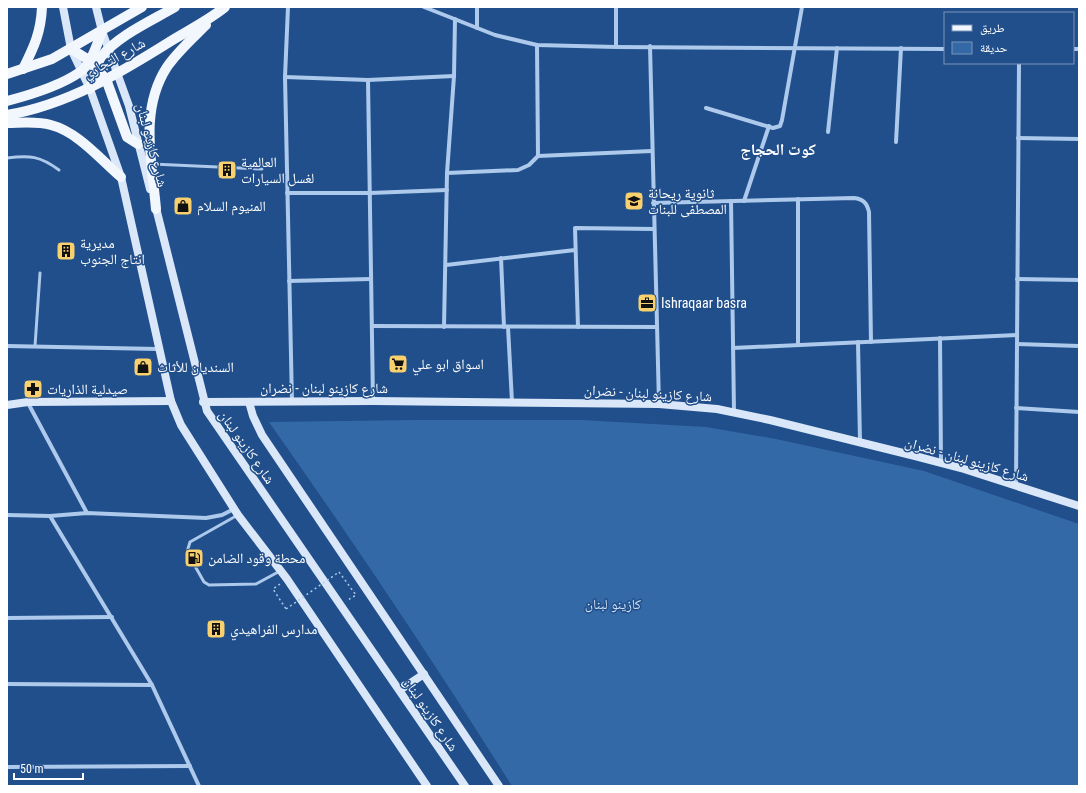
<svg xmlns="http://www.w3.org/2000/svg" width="1086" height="793" font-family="'Roboto Condensed','Noto Naskh Arabic',sans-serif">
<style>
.green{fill:#3469a8}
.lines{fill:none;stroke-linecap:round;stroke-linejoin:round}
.path{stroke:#adc9eb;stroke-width:1.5;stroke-dasharray:2 3;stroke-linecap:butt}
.lane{stroke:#adc9eb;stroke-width:3}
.street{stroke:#adc9eb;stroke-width:4}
.secondary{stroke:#d9e7f9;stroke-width:8}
.primary{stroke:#f2f7fe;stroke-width:10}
.path-bridge{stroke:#adc9eb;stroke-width:1.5;stroke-dasharray:2 3;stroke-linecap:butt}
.labels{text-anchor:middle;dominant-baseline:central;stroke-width:3;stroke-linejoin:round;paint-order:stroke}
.street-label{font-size:14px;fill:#fff;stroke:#214f8b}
.poi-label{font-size:14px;fill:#fff;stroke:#214f8b;text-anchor:start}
.park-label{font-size:14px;fill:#d2e3f8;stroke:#214f8b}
.quarter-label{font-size:16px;font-weight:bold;fill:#fff;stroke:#214f8b}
</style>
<rect width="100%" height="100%" fill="#214f8b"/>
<path class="green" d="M418,420H581L706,427L776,439L924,471L1079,524V786H512C434,662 353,541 269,422Z"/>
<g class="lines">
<g class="path">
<path d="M339,572L356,595L348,600"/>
<path d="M280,584L273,589L286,609"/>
</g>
<g class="lane">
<path d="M7,158C30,155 40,156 59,170"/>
<path d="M152,164L262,169"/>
<path d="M35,346L40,273"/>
<path d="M236,516L190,542L187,552L204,582L209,585L256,584L280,571"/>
</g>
<g class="street">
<path d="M288,7L285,77L292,402"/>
<path d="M424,7L495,35L537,45L616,47L945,49"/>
<path d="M477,7V28"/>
<path d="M616,7V47"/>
<path d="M650,46L659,404"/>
<path d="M1073,49H1079"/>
<path d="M285,77L368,80L454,76"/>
<path d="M368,80L373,401"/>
<path d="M706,108L773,128L780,126L782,120L802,7"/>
<path d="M828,132L837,48"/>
<path d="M1018,138L1079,139"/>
<path d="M896,142L901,48"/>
<path d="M538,156L652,151"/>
<path d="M447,173L518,170L529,165L538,156L537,45"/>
<path d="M287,193H370L447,190"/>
<path d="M731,201L734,412"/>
<path d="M744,201L769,126"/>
<path d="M653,203L854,198C863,199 867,203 869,212L871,342"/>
<path d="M501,258L504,327"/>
<path d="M446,265L575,250"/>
<path d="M1017,279L1079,280"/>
<path d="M289,281L371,279"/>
<path d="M372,326L657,327"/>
<path d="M444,327L447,173L454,76L455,19"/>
<path d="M508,327L512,402"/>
<path d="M578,327L575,228L654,229"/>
<path d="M940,338L941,463"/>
<path d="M858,342L860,442"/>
<path d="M1017,344L1079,346"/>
<path d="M798,345V199"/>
<path d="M7,346L158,349"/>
<path d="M733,348L1017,335"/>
<path d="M28,403L87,513"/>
<path d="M1016,408L1079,412"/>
<path d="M1016,485L1019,63"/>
<path d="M7,515L50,516L87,513L206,518L222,515L234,509"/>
<path d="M50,516L152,685L199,786"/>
<path d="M7,618L112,617"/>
<path d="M7,684L152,685"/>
<path d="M7,767L190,766"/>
</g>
<g class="secondary">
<path d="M63,7L71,49L90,89L121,177L171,401L181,425L238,515L287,579L427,786"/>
<path d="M96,7L102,31L129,106L150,189"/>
<path d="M155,204L207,411L465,786"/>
<path d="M203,402L373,401L659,404L717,409L770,420L915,456L964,469L1079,506"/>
<path d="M249,402L253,416L262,435L499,786"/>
<path d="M7,405L28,402L171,401"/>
<path d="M400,690L424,674"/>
</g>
<g class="primary">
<path d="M71,49L89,60L106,79L127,137L138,144"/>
<path d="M23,69C34,47 41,32 42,7"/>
<path d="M7,74L52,59L142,7"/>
<path d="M90,89C92,78 95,67 101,57C117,36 153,20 175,7"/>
<path d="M7,101C30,95 60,86 80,72C92,63 97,44 102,31"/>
<path d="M7,115C67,105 120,73 171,41C189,30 209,20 225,7"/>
<path d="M7,123C21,123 37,121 51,125C78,132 100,159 121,177"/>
<path d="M156,209C152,162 139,110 167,67C178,51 193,38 206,25"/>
</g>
<path class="path-bridge" d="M286,609L339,572"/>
</g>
<defs>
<g id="building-square" transform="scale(1)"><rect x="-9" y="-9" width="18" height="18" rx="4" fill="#f8d06e" stroke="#214f8b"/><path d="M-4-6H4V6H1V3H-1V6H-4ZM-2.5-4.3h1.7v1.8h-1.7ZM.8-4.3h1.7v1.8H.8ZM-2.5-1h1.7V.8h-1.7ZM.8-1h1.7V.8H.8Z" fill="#111"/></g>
<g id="school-square" transform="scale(1)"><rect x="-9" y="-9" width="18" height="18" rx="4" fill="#f8d06e" stroke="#214f8b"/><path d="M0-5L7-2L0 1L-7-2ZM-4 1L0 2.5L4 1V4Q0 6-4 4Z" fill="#111"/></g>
<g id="shop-square" transform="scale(1)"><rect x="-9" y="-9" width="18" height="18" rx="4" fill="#f8d06e" stroke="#214f8b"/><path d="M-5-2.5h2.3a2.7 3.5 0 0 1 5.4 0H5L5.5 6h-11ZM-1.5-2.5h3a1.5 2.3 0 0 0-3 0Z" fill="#111"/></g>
<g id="office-square" transform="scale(1)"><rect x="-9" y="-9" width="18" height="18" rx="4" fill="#f8d06e" stroke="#214f8b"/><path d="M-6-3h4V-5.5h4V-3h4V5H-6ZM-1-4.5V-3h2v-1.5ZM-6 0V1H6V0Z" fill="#111"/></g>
<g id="supermarket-square" transform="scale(1)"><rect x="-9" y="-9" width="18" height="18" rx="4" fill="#f8d06e" stroke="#214f8b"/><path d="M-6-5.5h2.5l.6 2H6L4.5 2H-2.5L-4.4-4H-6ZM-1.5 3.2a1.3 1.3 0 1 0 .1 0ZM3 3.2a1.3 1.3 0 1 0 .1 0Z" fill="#111"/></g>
<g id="pharmacy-square" transform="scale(1)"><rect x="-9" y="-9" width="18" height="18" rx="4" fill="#f8d06e" stroke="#214f8b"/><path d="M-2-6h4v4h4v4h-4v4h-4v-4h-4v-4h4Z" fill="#111"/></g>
<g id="fuel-square" transform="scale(1)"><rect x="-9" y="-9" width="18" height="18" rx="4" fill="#f8d06e" stroke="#214f8b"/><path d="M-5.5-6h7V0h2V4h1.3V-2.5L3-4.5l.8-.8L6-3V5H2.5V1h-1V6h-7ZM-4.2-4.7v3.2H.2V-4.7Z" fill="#111"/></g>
</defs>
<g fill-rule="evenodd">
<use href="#building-square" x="227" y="170"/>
<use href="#school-square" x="634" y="201"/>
<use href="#shop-square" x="183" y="206"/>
<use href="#building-square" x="66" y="251"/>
<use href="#office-square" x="647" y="303"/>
<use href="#supermarket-square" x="398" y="364"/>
<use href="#shop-square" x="143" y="367"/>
<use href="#pharmacy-square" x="33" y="389"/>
<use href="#fuel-square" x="194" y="558"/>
<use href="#building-square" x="216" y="629"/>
</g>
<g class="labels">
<g class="street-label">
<text transform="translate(114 58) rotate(-29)">شارع التجاري</text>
<text transform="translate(152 145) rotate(75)">شارع كازينو لبنان</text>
<text x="324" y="388">شارع كازينو لبنان - نضران</text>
<text transform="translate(648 393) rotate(3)">شارع كازينو لبنان - نضران</text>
<text transform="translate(247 447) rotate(55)">شارع كازينو لبنان</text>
<text transform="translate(967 459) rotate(16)">شارع كازينو لبنان - نضران</text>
<text transform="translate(431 714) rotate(56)">شارع كازينو لبنان</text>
</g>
<g class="poi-label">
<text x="241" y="162">العالمية<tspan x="241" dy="16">لغسل السيارات</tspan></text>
<text x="648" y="193">ثانوية ريحانة<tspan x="648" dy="16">المصطفى للبنات</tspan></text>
<text x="197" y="206">المنيوم السلام</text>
<text x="80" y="243">مديرية<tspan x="80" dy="16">انتاج الجنوب</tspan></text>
<text x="661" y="303">Ishraqaar basra</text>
<text x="412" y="364">اسواق ابو علي</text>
<text x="157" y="367">السنديان للأثاث</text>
<text x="47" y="389">صيدلية الذاريات</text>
<text x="208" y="558">محطة وقود الضامن</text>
<text x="230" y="629">مدارس الفراهيدي</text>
</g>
<g class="park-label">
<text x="613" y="604">كازينو لبنان</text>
</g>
<g class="quarter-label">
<text x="778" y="149">كوت الحجاج</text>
</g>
</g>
<rect width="1086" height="793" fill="none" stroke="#ffffff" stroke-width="16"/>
<rect x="944" y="12" width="130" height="52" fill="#214f8b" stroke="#7a95b9"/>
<rect x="952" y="25" width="20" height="6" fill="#f2f7fe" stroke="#7a95b9"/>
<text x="980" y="32" font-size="12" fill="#ffffff">طريق</text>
<rect x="952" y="42" width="20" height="12" fill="#3469a8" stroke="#7a95b9"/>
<text x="980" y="52" font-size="12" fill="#ffffff">حديقة</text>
<path d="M14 773v6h69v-6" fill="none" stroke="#ffffff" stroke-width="2"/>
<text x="20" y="773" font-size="12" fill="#ffffff" stroke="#214f8b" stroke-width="3" paint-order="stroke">50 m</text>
</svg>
